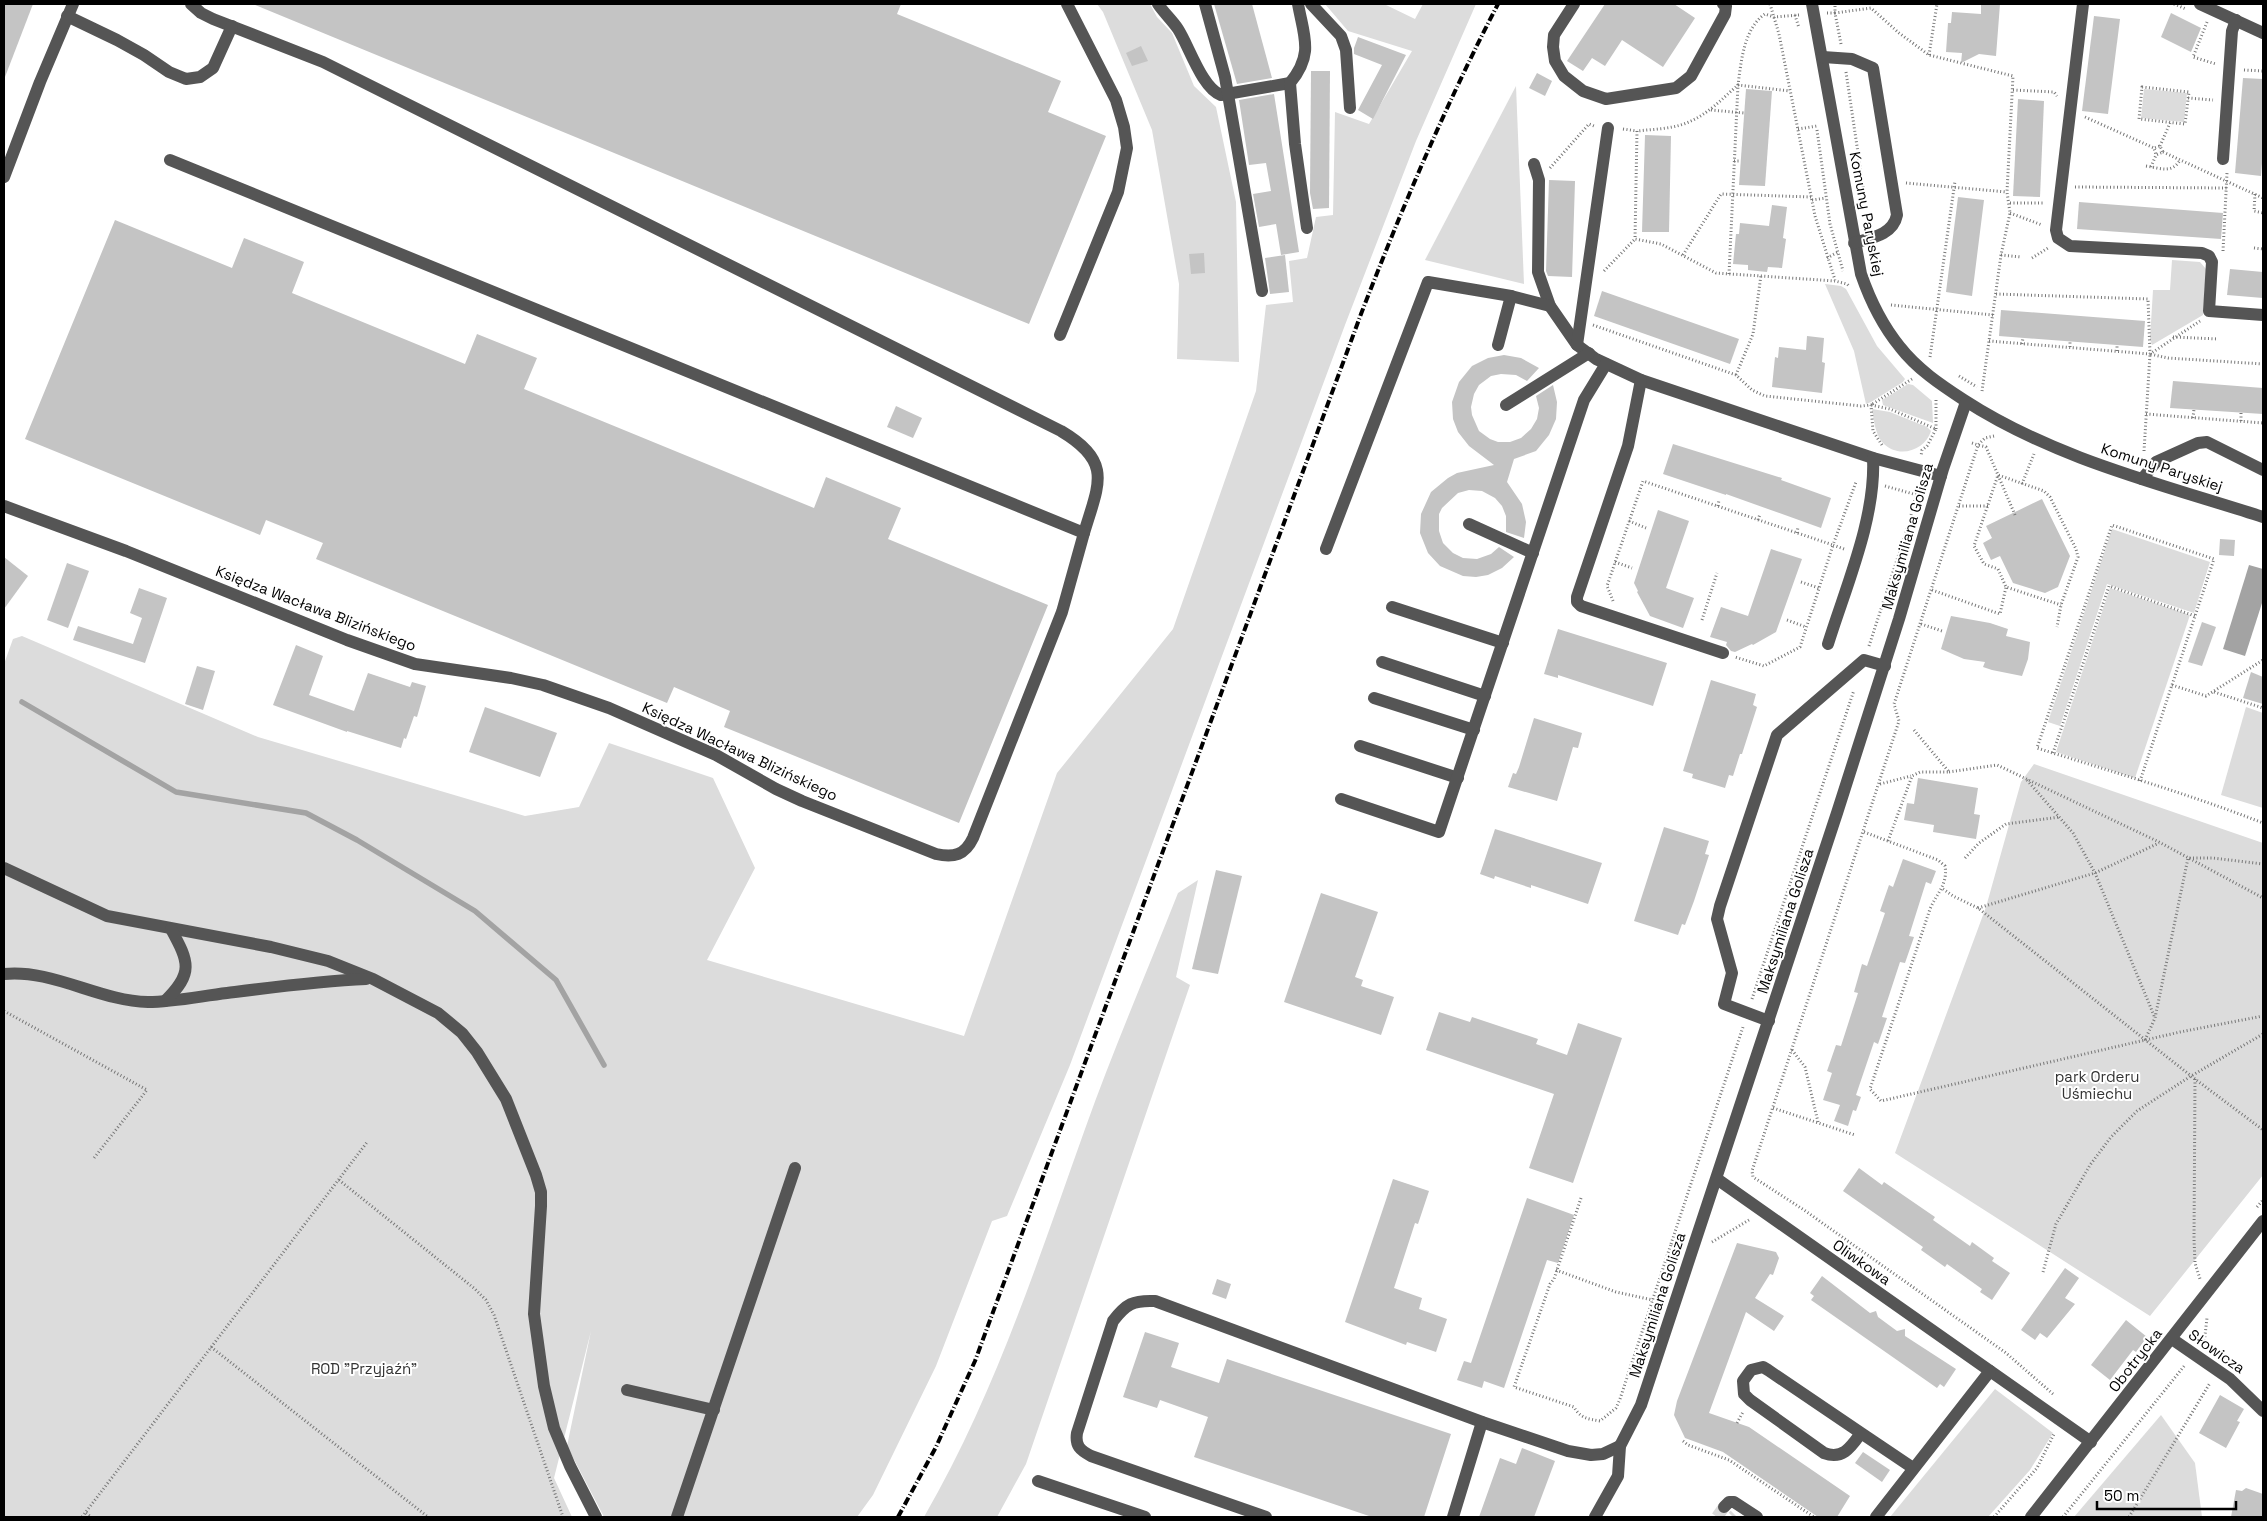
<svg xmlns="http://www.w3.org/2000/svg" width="2267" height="1521" font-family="'Space Grotesk',sans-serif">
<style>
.green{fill:#dcdcdc}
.water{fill:#a3a3a3}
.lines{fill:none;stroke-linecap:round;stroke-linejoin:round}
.stream{stroke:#a3a3a3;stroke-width:5.5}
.building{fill:#c4c4c4}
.minor-tunnel{stroke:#d9d9d9;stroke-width:12;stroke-dasharray:12 6;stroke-linecap:butt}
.path{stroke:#777;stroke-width:3;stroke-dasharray:1 2.5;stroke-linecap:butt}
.minor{stroke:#555;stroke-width:12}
.rail{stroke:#000;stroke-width:4;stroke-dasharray:8 2.5 1 2.5;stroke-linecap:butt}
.labels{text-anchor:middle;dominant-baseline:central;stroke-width:4;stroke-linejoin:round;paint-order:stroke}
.street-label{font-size:15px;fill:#000;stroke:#fff}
.park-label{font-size:15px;fill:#333;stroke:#fff}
</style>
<rect width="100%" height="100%" fill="#fff"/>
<g class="green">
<path d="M1097,4H1150L1157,17L1172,33L1194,86L1216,107L1236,202L1239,362L1177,359L1179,284L1152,130L1103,12Z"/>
<path d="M1325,4H1384L1415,19L1423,4H1476L1416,141L1345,325L1070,1065L1007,1216L992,1221L936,1366L873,1495L857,1517H604L567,1446L591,1331L554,1478L572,1517H4V664L13,639L22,636L258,737L525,816L579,807L609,743L713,778L755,868L707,960L964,1036L1057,773L1173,629L1256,391L1266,305L1293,302L1289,261L1307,258L1316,217L1333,215L1335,112L1369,124L1412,51L1348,31Z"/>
<path d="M1516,86L1524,284L1425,260Z"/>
<path d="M2144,89L2187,93L2184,122L2141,118Z"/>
<path d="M2172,260L2200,262L2206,269L2203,315L2152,345L2150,339L2153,290H2170Z"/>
<path d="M1825,284L1841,286L1846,289L1877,346L1905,379L1903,382L1871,402L1866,404L1854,351Z"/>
<path d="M1908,384L1913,385L1932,401L1933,423L1883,405L1882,400Z"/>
<path d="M1872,409L1890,412L1927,427L1931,431C1925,451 1898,459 1883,443C1875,434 1874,421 1872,409Z"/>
<path d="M2112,529L2210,562L2194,613L2107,584L2060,726L2048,722Z"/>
<path d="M2110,588L2190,615L2135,778L2056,752Z"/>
<path d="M2246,707L2263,713V808L2221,795Z"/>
<path d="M2034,764L2263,843V1175L2150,1316L1895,1153L1986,907L2021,782Z"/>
<path d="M1198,880L1176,977L1190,985L1026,1464L997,1517H924C995,1394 1037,1263 1085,1129C1113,1050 1147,972 1178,893Z"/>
<path d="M1995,1389L2053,1433L2030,1470L1988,1517H1890Z"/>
<path d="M2161,1415L2195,1463L2202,1517H2074Z"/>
</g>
<path class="water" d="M2249,565L2263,569V600L2245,656L2223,649Z"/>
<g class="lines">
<path class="stream" d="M22,702L176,792L306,813L357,840L475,911L556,980L604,1065"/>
</g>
<g class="building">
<path d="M4,4H33L5,77H4Z"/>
<path d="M253,4H901L897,14L1061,81L1048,112L1106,136L1029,324Z"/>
<path d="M1214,4H1252L1272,78L1237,84Z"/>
<path d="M1605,4H1674L1695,18L1663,67L1622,40L1605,66L1592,58L1583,71L1567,61Z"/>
<path d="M1981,4H2000L1996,56L1979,54L1961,63L1962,53L1946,52L1948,23H1951L1952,12L1981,14Z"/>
<path d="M2171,13L2201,28L2191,52L2161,37Z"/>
<path d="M2094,16L2120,19L2108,114L2082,111Z"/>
<path d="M1358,37L1406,55L1373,119L1358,110L1382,65L1354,54V48Z"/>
<path d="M1141,46L1148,61L1132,66L1126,53Z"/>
<path d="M1311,71H1330L1329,208L1313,209L1310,193Z"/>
<path d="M1537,73L1552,81L1545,96L1529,88Z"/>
<path d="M2243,78L2263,79V150L2261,176L2235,173Z"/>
<path d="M1746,89L1772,91L1765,186L1739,185Z"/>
<path d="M1274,94L1299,252L1281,255L1276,224L1259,227L1253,194L1271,191L1266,163L1249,165L1239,100Z"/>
<path d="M2018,99L2044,101L2040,197L2013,196Z"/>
<path d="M1645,135L1671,136L1669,232H1642Z"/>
<path d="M1549,180L1575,181L1572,277L1548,276L1546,271Z"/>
<path d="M1958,197L1984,200L1972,296L1946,292Z"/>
<path d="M2079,202L2223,213L2221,239L2077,229Z"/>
<path d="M1772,205L1787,207L1783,238L1786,239L1782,268L1768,267L1767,272L1748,270V265L1733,264L1736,234H1739L1740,223L1769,226Z"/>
<path d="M115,220L232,268L244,238L304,262L292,293L465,364L477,334L537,358L524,389L814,508L826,477L901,508L888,539L1048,605L959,823L724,727L730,711L674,687L667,703L316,559L323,543L266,520L260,535L25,439Z"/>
<path d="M1204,253L1205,273L1191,274L1189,254Z"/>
<path d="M1285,255L1289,292L1270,294L1265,258Z"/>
<path d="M2230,269L2263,272V298L2227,295Z"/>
<path d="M1602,291L1739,339L1730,364L1594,316Z"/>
<path d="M2001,310L2145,321L2143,347L1999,336Z"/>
<path d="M1807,336L1824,338L1822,362L1825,363L1822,393L1772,387L1775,357L1778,358L1779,347L1806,350Z"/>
<path d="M1504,355L1521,358L1539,368L1527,381L1516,375L1501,374L1491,376L1479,385L1474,394L1471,407L1472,415L1479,431L1490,439L1498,442H1510L1521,438L1531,429L1537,419L1539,408L1536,396L1553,385L1557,402L1556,419L1549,435L1536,451L1514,459L1507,482L1522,504L1526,522L1524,538L1506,532V516L1502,506L1495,498L1482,491L1469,490L1458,493L1442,508L1439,514V531L1443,543L1453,553L1463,558L1477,559L1491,554L1499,547L1514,557L1502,568L1488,575L1476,577L1463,576L1440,566L1428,553L1420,533L1421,514L1431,492L1448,478L1457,473L1494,465L1469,446L1458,432L1453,419L1452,402L1459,382L1472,366L1488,358Z"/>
<path d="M2173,381L2263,388V414L2170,408Z"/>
<path d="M896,406L922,418L913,438L887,427Z"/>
<path d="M1673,444L1782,478L1781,480L1831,498L1821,528L1726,494V495L1663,474Z"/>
<path d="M2042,499L2070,556L2058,587L2045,593L2013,583L2000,556L1991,560L1983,543L1992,538L1986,526Z"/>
<path d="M1658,510L1689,521L1666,588L1694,598L1683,628L1650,616L1637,592L1638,591L1634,583Z"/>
<path d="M2220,539L2235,540L2234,556L2219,555Z"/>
<path d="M1771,549L1802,559L1776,632L1753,645L1752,644L1735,652L1731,651L1726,645L1727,642L1710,637L1721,607L1748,616Z"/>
<path d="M4,557L28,576L4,609Z"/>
<path d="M67,563L89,571L68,628L47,620Z"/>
<path d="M139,588L167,598L145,663L73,640L78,626L133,644L142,618L130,613Z"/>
<path d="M1951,616L1990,623L2008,629L2006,636L2030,642L2028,659L2022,676L1992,670L1983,667L1985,662L1964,659L1941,649Z"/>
<path d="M2202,622L2216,627L2202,666L2188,662Z"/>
<path d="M1558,629L1667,663L1653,706L1558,675V678L1544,674Z"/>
<path d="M296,645L323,656L309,695L354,711L368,673L410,687L412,682L426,686L417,717L414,716L406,739L404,738L401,748L347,731V732L273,705Z"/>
<path d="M197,666L215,671L203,710L185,704Z"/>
<path d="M2251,672L2263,677V704L2243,698Z"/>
<path d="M1711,680L1756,694L1753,705L1757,707L1742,754H1740L1733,776L1729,775L1725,788L1692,778L1693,774L1683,771Z"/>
<path d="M485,707L557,733L540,777L469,752Z"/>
<path d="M1534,718L1582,733L1578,748L1573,747L1557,801L1508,787L1513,773L1516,774L1519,767Z"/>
<path d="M1918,778L1978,788L1974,814L1980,815L1976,839L1933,832L1934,825L1904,820L1907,803L1914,804Z"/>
<path d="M1664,827L1709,841L1705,854L1709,855L1694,901L1685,925L1682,924L1678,935L1634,921Z"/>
<path d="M1495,829L1602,863L1588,904L1531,885V888L1495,876L1494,879L1480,874Z"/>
<path d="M1903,859L1936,871L1931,884L1926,882L1909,936L1914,937L1905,963L1900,962L1882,1017L1887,1018L1878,1044L1874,1042L1856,1095L1861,1097L1856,1111L1853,1110L1848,1126L1834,1121L1840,1105L1823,1100L1832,1073L1827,1071L1836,1045L1841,1046L1858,993L1854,992L1862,964L1867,966L1885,913L1880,911L1889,885L1893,887Z"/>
<path d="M1216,870L1242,876L1218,974L1192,969Z"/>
<path d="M1321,893L1378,912L1355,977L1363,980L1361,986L1394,997L1381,1035L1284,1002Z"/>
<path d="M1439,1012L1470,1022L1472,1017L1538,1039L1536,1044L1567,1055L1578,1023L1622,1038L1573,1183L1529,1168L1554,1094L1426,1050Z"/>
<path d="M1859,1168L1882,1185L1884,1182L1935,1217L1933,1220L1970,1246L1972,1242L1994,1258L1992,1261L2010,1273L1992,1300L1980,1292L1982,1289L1947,1264L1945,1267L1921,1250L1923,1247L1843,1191Z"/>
<path d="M1393,1179L1429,1191L1418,1224L1415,1223L1394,1288L1422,1298L1419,1309L1447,1319L1436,1352L1407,1342L1406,1345L1345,1322Z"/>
<path d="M1527,1198L1574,1215L1558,1263L1547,1260L1504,1388L1484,1381L1482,1388L1457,1380L1464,1361L1471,1363Z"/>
<path d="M1737,1243L1776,1252L1779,1258L1773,1275L1770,1274L1755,1298L1784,1316L1774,1331L1746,1312L1709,1413L1749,1427L1850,1496L1837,1517H1818L1723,1452L1685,1438L1674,1415L1677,1401Z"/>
<path d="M2065,1268L2079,1278L2065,1298L2075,1304L2047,1338L2040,1333L2035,1340L2021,1330Z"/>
<path d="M1822,1276L1870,1313L1876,1311L1878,1317L1897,1331L1905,1329V1336L1956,1369L1944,1387L1940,1384L1937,1388L1811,1300L1814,1296L1810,1293Z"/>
<path d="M1217,1279L1231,1284L1226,1299L1212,1294Z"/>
<path d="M2126,1320L2147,1337L2136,1352L2133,1350L2110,1380L2091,1365Z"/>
<path d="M1145,1332L1179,1343L1171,1367L1219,1383L1227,1359L1451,1434L1424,1517H1372L1194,1457L1208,1417L1160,1400L1157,1408L1123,1397Z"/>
<path d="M2220,1395L2244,1409L2237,1421L2240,1422L2226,1448L2199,1433Z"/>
<path d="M1522,1448L1555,1461L1534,1517H1479L1500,1458L1516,1464Z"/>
<path d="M1863,1452L1890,1470L1882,1482L1855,1463Z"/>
<path d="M2246,1488L2263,1494V1517H2231L2236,1490L2242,1491Z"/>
</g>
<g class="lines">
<g class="minor-tunnel">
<path d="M1717,1517L1724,1507"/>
<path d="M1733,1517L1735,1515"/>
</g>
<g class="path">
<path d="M1770,4L1779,34L1815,216L1835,280"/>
<path d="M2174,4L2186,9"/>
<path d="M1827,13H1835V4"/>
<path d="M1795,15L1799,28"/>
<path d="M1799,15L1774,17L1765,14C1744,28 1741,62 1738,85C1723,98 1709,113 1691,121C1675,129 1655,129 1637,131L1635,239L1661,244L1716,273L1835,281L1847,284L1849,286"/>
<path d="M2207,22L2193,57L2216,64"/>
<path d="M1841,44L1835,13L1871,8L1899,33L1929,55L2013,76L2007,192L2010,213L2001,255L1982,391"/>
<path d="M1929,55L1937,4"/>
<path d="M2244,70L2263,71"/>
<path d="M1846,72L1865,200"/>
<path d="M2142,87L2189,92L2185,124L2139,119Z"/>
<path d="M2013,90L2054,92L2057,96"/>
<path d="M2188,98L2213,100"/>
<path d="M1711,110L1744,113"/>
<path d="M2085,117L2154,148L2156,155L2163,152L2160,146L2154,148"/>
<path d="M1623,129L1637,131"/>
<path d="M1798,129L1817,126"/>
<path d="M1817,130L1830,224L1843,271"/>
<path d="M2160,146L2170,123"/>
<path d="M2163,152L2263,198"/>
<path d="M1734,161H1741"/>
<path d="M2146,166C2160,168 2172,174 2180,160"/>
<path d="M2151,167L2156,155"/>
<path d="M1550,168L1589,124L1594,126"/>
<path d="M1906,183L2007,192"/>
<path d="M2075,187L2227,188"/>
<path d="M2255,194L2254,211L2263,213"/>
<path d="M1812,200L1826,198"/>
<path d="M2010,203H2044"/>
<path d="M2010,213L2042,225"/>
<path d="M2254,248L2263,249"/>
<path d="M2223,251L2227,173"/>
<path d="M1683,255L1721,194L1811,197"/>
<path d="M2001,255L2021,257"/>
<path d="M1827,258L1838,252"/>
<path d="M2032,258L2048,248"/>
<path d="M1604,271L1635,239"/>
<path d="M1729,274L1738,85L1790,91"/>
<path d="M1996,294L2148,299L2150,354"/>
<path d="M1891,305L1993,315"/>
<path d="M1593,325L1736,375L1752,390L1765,396L1861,406L1871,405L1873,431L1882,445"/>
<path d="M2173,337L2218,339"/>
<path d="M1989,341L2150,354L2200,321"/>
<path d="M2022,344L2023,338"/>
<path d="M2070,347V342"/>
<path d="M2117,351V345"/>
<path d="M1930,357L1955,181"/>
<path d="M1736,375L1753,334L1761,275"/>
<path d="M1959,376L1977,387"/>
<path d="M1912,379L1871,405L1890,409L1936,429L1927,446L1922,450L1921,456"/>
<path d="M1936,400V429"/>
<path d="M2146,414L2263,423"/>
<path d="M2193,418L2194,409"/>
<path d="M2241,421V413"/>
<path d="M1972,443L1978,445L1985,438L1994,436"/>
<path d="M2144,451L2150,354L2168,358L2263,364"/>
<path d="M2022,484L2034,454"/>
<path d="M1885,486L1917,495"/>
<path d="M1718,506L1719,500"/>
<path d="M1959,506H1988"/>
<path d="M1911,515L1919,485"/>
<path d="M2015,515L1998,475L1974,546L1984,564L1998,569L2006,587L2061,605"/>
<path d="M1758,520L1760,514"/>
<path d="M1629,521L1646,528"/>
<path d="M1797,533L1798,527"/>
<path d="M1844,549L1833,545L1856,482"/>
<path d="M1615,562L1632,568"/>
<path d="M1801,582L1819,588"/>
<path d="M1932,590L2000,614L2006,587"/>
<path d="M1613,601L1607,586L1643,481L1833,545L1800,647L1764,666L1735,657"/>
<path d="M1702,620L1717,573"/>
<path d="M1787,620L1806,627"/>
<path d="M1921,624L1942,631"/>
<path d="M1869,646L1908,526"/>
<path d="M2172,685L2206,696L2263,660"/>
<path d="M2214,692L2263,708"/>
<path d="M2053,753L2109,586L2195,616"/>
<path d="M1949,772L1997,765L2159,842L2263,898"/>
<path d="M2027,780L2073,833L2095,873L2155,1018"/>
<path d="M2140,781L2214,559L2112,525L2037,748C2113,772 2189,794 2263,823"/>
<path d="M1880,784L1911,776"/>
<path d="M1864,832L1938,860L1945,866C1948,884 1937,893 1930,909L1870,1089L1881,1101L2180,1032L2263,1016"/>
<path d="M1888,841L1912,776L1920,772H1949L1914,730"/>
<path d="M1965,858L1979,843L2006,824L2060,817"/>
<path d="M1943,889L1953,896L1978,908L2195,1079L2263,1130"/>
<path d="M1978,908L2095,873L2159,843"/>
<path d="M1752,999L1854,690"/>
<path d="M4,1011L147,1090L94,1158"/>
<path d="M2145,1040L2155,1018L2188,858H2213L2263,864"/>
<path d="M1792,1050L1805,1067L1818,1122"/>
<path d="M2195,1079L2194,1239L2195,1263L2200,1279"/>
<path d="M1773,1108L1855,1135"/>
<path d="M339,1180L475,1289L486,1300L494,1315L563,1517"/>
<path d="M1581,1198L1554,1279L1550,1284L1514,1387L1574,1407C1580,1418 1588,1419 1600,1421L1616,1408L1620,1399L1671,1244L1678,1247"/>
<path d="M2257,1207L2263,1200"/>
<path d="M1712,1242L1749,1220"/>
<path d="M1671,1244L1743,1027"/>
<path d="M1556,1270L1616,1292L1653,1300"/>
<path d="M2043,1272L2056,1224L2090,1165L2111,1137L2137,1111L2191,1076L2263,1034"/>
<path d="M2204,1344L2207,1318"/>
<path d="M211,1347L428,1517"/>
<path d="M2053,1394L2006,1353L1804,1210L1753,1177L1752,1171L1899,721L1894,704L1978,445L1986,447L1998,475L2044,491L2050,497L2076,549L2078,557L2061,605L2057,627"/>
<path d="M1737,1423L1743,1412"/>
<path d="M1683,1441L1688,1445L1729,1460L1814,1517"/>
<path d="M86,1513L91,1517"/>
<path d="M82,1517L368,1141"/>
<path d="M1994,1517L2037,1468L2054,1434"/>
<path d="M2063,1517L2185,1365"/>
<path d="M2129,1517L2210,1383"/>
</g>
<g class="minor">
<path d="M191,4L201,13L213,19L323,62L1061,431C1113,462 1099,483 1084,533"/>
<path d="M1158,4C1164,13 1172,20 1178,29C1189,46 1202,88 1221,95L1290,83"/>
<path d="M1205,4L1225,77L1262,291"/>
<path d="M1298,4C1304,37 1314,54 1290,83L1295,144L1307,228"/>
<path d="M1311,4L1341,36L1346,50L1350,108"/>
<path d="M1574,4L1554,35L1553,47L1555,61L1564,76L1583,91L1606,99L1676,88L1691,76L1725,14L1726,6L1723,4"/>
<path d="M1812,4L1861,274C1870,300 1882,325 1900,347C1917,369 1941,385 1964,400C2055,459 2161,484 2263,517"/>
<path d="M2083,4L2056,230L2058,238L2070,246L2202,253L2209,256L2212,262L2209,311L2263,315"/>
<path d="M2200,4L2263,33"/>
<path d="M67,16L117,40L144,55L169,72L186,79L200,77L213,68L232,26"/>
<path d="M1823,57L1852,59L1873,68L1897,215C1893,235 1871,238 1854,243"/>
<path d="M2223,159L2232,31L2236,20"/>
<path d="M1534,164L1539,180L1538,272L1550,306L1577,345L1596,359L1641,380L1873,458L1941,476"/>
<path d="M4,177L40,82L73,4"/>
<path d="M1060,335L1118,192L1127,148L1124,127L1116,100L1067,4"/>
<path d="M1498,345L1511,296L1550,306"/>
<path d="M1577,345L1608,128"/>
<path d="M1641,380L1628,446L1577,597V602L1581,606L1723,653"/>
<path d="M1506,405L1589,353"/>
<path d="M2142,479L2156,462L2198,443L2207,442L2263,470"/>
<path d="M4,506L126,551L347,640L415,664L511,678L543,685L609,708L716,755L776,789L802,801L936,854C954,858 965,855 973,838L1062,612L1084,533L170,160"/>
<path d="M1469,524L1533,553"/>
<path d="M1326,549L1428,282L1511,296"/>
<path d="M1392,607L1503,643"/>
<path d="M1828,644C1846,586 1876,518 1873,458"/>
<path d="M1382,662L1485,696"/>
<path d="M1374,698L1474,730"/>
<path d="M1360,746L1458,778"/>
<path d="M1341,799L1439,832L1584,400L1606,364"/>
<path d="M4,868L107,916L271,947L328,961L373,979L438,1013L462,1033L477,1052L506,1099L536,1175L541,1192V1206L534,1314L544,1386L554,1428L570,1466L596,1517"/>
<path d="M4,974C53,969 99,1001 148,1002C174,1002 201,996 227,993C274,987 319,981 366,979"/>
<path d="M165,1001C194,973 189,962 171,929"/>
<path d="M1769,1021L1724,1004L1732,973L1717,919L1720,906L1777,735L1864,660L1885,666"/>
<path d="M1717,1179L2091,1442"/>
<path d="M2172,1339L2230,1379L2263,1411"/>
<path d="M627,1390L714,1410"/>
<path d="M1861,1433L1768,1370L1763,1367L1751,1370L1743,1381L1744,1394L1750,1400L1824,1453C1843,1460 1851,1447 1861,1433L1913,1468"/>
<path d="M1038,1481L1145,1517"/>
<path d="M1724,1507L1729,1502H1734L1757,1517"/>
<path d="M677,1517L795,1168"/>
<path d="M1266,1517L1091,1456C1080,1450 1075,1446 1077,1433L1113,1321C1126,1304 1133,1300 1155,1301L1482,1422L1568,1451L1591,1455L1603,1454L1620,1446"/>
<path d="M1453,1517L1482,1422"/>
<path d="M1595,1517L1618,1476L1620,1446L1641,1405L1837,813L1899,619L1943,469L1966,402"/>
<path d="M1876,1517L1990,1371"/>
<path d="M2031,1517L2263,1221"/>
</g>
<path class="rail" d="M898,1517L936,1447L975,1361L1361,314C1402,208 1446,104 1498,4"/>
</g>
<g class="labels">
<g class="street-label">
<text transform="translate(1867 214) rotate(79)">Komuny Paryskiej</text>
<text transform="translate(2162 467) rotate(18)">Komuny Paryskiej</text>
<text transform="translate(1907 536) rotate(-74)">Maksymiliana Golisza</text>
<text transform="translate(316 608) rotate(21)">Księdza Wacława Blizińskiego</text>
<text transform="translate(740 751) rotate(25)">Księdza Wacława Blizińskiego</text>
<text transform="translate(1785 921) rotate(-72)">Maksymiliana Golisza</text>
<text transform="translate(1862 1262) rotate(35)">Oliwkowa</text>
<text transform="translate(1657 1305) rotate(-72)">Maksymiliana Golisza</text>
<text transform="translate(2217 1351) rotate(35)">Słowicza</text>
<text transform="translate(2135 1360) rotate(-52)">Obotrycka</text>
</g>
<g class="park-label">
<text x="2097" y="1076">park Orderu<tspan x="2097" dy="17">Uśmiechu</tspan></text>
<text x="364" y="1368">ROD "Przyjaźń"</text>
</g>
</g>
<rect width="2267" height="1521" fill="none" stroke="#000000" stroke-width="10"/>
<path d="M2097 1501v8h139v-8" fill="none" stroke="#000000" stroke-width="2.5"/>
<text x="2104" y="1501" font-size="15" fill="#000000" stroke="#ffffff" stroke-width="4" paint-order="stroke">50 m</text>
</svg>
